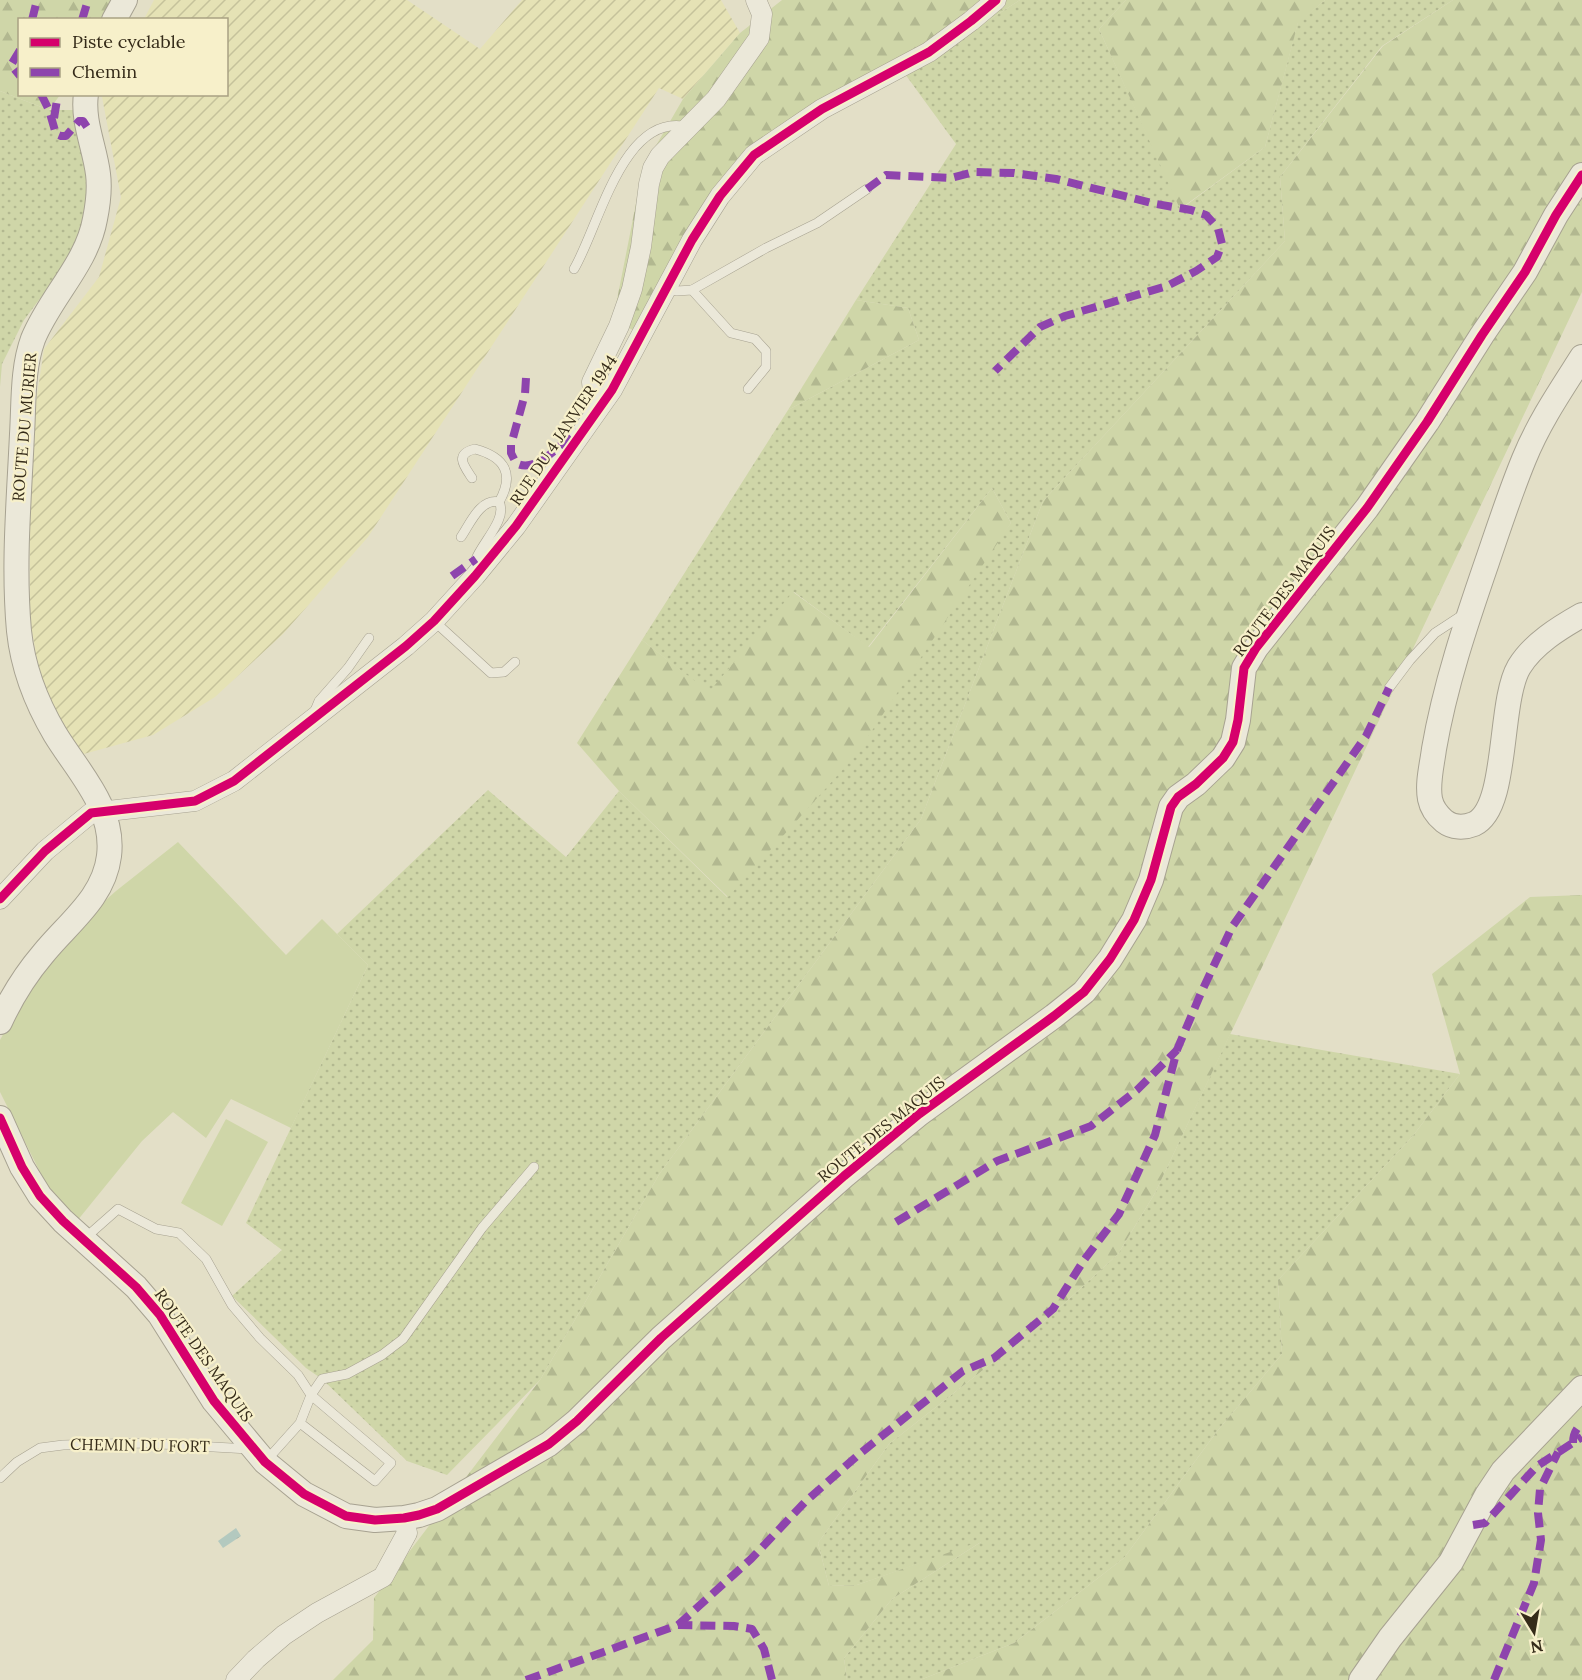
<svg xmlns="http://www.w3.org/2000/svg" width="1582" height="1680" font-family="Lora,serif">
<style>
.farmland{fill:url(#farmland-furrows)}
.grass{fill:url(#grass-dots)}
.forest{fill:url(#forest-firs)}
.green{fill:#cfd6a8}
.water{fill:url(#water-ripples)}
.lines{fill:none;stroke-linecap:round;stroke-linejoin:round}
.service-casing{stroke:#a7a291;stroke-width:10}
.minor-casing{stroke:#a7a291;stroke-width:21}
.tertiary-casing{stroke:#a7a291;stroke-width:26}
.service{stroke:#ebe8d9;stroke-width:9}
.minor{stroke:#ebe8d9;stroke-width:20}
.tertiary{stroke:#ebe8d9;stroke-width:24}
.quiet{stroke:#8e44ad;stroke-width:8;stroke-dasharray:15 8;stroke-linecap:butt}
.cycleway-casing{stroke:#f7f0ca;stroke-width:13}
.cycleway{stroke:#d6006c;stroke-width:9}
.labels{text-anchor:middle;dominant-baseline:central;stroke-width:4.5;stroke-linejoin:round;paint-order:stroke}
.street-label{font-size:16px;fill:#352b19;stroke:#f7f0ca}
</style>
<defs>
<pattern id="farmland-furrows" width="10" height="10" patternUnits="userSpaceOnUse" patternTransform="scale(1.5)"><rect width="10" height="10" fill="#e5e2b5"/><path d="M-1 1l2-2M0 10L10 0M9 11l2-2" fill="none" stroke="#c5c29b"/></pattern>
<pattern id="grass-dots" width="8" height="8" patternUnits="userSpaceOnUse" patternTransform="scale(1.5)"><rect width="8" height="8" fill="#cfd6a8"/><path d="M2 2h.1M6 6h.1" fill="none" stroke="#b2b890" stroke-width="1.8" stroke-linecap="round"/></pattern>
<pattern id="forest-firs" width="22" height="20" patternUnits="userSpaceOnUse" patternTransform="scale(1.5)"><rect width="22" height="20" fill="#cfd6a8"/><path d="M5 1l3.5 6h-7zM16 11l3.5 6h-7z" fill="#b2b890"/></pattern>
<pattern id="water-ripples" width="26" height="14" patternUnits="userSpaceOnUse" patternTransform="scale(1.5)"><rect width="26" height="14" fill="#b3c9bf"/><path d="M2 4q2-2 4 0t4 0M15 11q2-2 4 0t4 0" fill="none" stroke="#92a39a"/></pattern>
</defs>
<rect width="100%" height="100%" fill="#e3dfc7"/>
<path class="farmland" d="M154,0H407L480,49L522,0H721L740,33L683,99L659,88L368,537L283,634L215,697L153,735L80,755L59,725L41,682L30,620V442L44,349L99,277L121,197L102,97L104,95L226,94V20L144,19Z"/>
<g class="grass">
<path d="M1020,0H1126L1099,29L1181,209L1265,147L1298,22L1325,0H1453L1382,46L1280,177L1285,241L1043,501L921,819L660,1173L540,1380L447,1475L407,1461L322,1379L306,1368L232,1296L282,1250L246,1223L368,965L337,934L488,790L566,857L619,791L727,897L1011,523L992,488L868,647L794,592L709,693L642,640L788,410L919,340L908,308L856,300L956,144L905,74Z"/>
<path d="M0,91L49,110H79L93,184L74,253L24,320L2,364L0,387Z"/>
<path d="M1230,1034L1460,1074L1412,1137L1278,1280L1282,1354L1218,1430L1124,1558L1014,1643L920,1680H847L844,1658L892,1599L981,1542L857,1585L829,1586L818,1543L889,1444L1044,1322L1118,1254L1155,1193Z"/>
</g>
<g class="forest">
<path d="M0,0H126L112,19L20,20V94L60,95L49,110L0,91Z"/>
<path d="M782,0H1020L905,74L794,134L751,162L637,332L613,320L643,168L683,99L740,33Z"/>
<path d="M1126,0H1325L1298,23L1265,147L1180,209L1099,29Z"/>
<path d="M1453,0H1582V292L1155,1193L1118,1254L1044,1322L889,1444L818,1543L829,1586L857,1585L984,1540L892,1599L844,1658L847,1680H333L373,1640L374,1598L540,1380L660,1173L921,819L1043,501L1285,241L1280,177L1383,46Z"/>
<path d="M856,300L908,308L919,340L788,410Z"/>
<path d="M992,488L1011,523L855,756L728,897L619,791L577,743L642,640L709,692L793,592L869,647Z"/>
<path d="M1582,895V1680H920L1014,1643L1124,1558L1218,1430L1282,1354L1278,1280L1412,1137L1460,1074L1432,974L1530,897Z"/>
</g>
<g class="green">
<path d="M178,842L286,955L322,919L368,965L291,1128L231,1099L206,1138L173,1112L142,1141L77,1221L54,1200L0,1092V1040L29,988L73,929L116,891Z"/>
<path d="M226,1119L268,1142L222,1226L181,1203Z"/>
</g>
<path class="water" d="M236,1528L241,1536L223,1548L218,1541Z"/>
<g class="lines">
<g class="service-casing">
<g id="service">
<path d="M574,269C599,227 623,111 688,127"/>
<path d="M665,289L677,291L692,290L731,333L755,339L766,351V367L748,389"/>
<path d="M692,290L766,248L817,223L867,189"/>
<path d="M472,478C464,466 454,454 475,449C505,457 515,474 499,502"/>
<path d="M461,537C470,524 480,498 499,502C508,518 482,543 476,559L478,563L483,566"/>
<path d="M434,621L491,673L504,672L515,662"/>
<path d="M1389,688L1410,660L1435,633L1464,614"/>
<path d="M314,713L319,701L348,668L369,638"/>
<path d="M84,1239L118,1209L156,1229L179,1233L206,1259L232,1305L260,1338L298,1375L311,1395L322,1379L347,1374L382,1355L403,1339L482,1228L534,1167"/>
<path d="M265,1462L300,1423L311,1395L391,1463L375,1481L300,1423"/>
<path d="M0,1478L17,1462L40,1448L63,1445L143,1443L249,1449"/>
</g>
</g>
<g class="minor-casing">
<g id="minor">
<path d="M603,400L593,392L592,382L619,326L632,289L641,247L649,184L653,168L660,156L716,99L759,38L762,14L756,0"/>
<path d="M0,899L45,851L91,813L195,801L234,781L406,646L434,621L475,576L516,526L612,390L692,240L720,196L754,155L822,109L929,52L971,21L996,0"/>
<path d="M236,1680L256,1659L284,1635L317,1613L383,1577L407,1533L404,1518"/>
</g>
</g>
<g class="tertiary-casing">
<g id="tertiary">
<path d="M114,20L125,0"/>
<path d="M1582,357C1561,390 1539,422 1524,459C1510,493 1499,527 1487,562C1466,623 1445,685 1434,749C1432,765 1427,783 1430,799C1432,809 1437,815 1444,821C1453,828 1464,828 1474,824C1509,808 1498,703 1519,667C1533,644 1559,628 1582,615"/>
<path d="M0,1022C11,998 26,974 43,954C68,923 104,898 109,856C115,808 78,772 55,734C36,702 23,669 19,631C13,565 19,500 22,434C24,403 22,369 33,339C50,297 87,264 95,219C98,204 100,189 98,174C95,148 82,121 86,94"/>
<path d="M0,1118L22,1167L40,1196L63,1221L136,1287L160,1315L214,1401L265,1462L304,1494L346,1516L375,1520L404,1518L419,1515L437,1509L549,1444L577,1421L661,1338L844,1176L919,1114L1054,1016L1084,992L1110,959L1134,920L1151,880L1171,807L1178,797L1196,784L1223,758L1233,742L1238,720L1244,668L1256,648L1367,508L1427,422L1482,335L1525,272L1556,215L1582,175"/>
<path d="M1361,1680L1390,1638L1451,1562L1487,1495L1503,1471L1582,1388"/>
</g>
</g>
<use href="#service" class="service"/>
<use href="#minor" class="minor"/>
<use href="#tertiary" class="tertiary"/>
<g class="quiet">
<path d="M32,20L37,0"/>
<path d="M82,20L88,0"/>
<path d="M20,50L11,65L20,76"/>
<path d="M41,94L49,110L56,134L61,136H66L79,121H83L87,127"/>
<path d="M54,118L58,94"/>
<path d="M867,189L886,175L951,178L974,172L1014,173L1056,179L1156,204L1191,210L1206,215L1218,228L1222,244L1217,257L1196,271L1167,286L1065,316L1040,327L995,371"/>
<path d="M526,378L525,394L511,445V453L516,463C536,475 562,442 577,431"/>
<path d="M452,576L476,559"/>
<path d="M896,1222L997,1161L1091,1126L1137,1090L1177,1050"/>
<path d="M1573,1443C1573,1434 1576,1429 1582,1423"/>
<path d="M1473,1525L1485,1523L1537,1466L1582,1437"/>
<path d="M678,1625L751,1559L805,1502L857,1456L963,1371L994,1358L1053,1309L1084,1260L1119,1214L1155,1135L1177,1050L1201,993L1232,927L1366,736L1389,688"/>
<path d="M526,1680L678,1625L734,1626L752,1629L764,1649L772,1680"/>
<path d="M1494,1680L1534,1583L1541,1540L1538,1513L1540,1489L1558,1452"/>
</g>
<g class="cycleway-casing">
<g id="cycleway">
<path d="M0,899L45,851L91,813L195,801L234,781L406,646L434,621L475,576L516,526L612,390L692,240L720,196L754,155L822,109L929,52L971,21L996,0"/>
<path d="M0,1118L22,1167L40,1196L63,1221L136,1287L160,1315L214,1401L265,1462L304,1494L346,1516L375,1520L404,1518L419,1515L437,1509L549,1444L577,1421L661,1338L844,1176L919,1114L1054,1016L1084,992L1110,959L1134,920L1151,880L1171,807L1178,797L1196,784L1223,758L1233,742L1238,720L1244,668L1256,648L1367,508L1427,422L1482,335L1525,272L1556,215L1582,175"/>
</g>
</g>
<use href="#cycleway" class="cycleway"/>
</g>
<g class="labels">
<g class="street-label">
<text transform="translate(24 427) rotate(-85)">ROUTE DU MURIER</text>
<text transform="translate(563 430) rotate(-56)">RUE DU 4 JANVIER 1944</text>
<text transform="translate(1284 591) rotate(-53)">ROUTE DES MAQUIS</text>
<text transform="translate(881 1129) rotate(-39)">ROUTE DES MAQUIS</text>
<text transform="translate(204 1355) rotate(55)">ROUTE DES MAQUIS</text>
<text transform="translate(140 1445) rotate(1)">CHEMIN DU FORT</text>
</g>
</g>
<rect x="18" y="18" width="210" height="78" fill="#f7f0ca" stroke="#a9a183" stroke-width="1.5"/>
<rect x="30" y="38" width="30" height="9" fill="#d6006c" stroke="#a9a183" stroke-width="1.5"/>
<text x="72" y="48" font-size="18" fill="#352b19">Piste cyclable</text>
<rect x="30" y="68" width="30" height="9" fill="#8e44ad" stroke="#a9a183" stroke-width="1.5"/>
<text x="72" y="78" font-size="18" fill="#352b19">Chemin</text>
<g transform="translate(1534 1632) rotate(169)" stroke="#f7f0ca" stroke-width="4.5" paint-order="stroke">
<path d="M0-4.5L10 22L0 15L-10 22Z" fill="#352b19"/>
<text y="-9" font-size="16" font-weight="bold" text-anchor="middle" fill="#352b19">N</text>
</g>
</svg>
